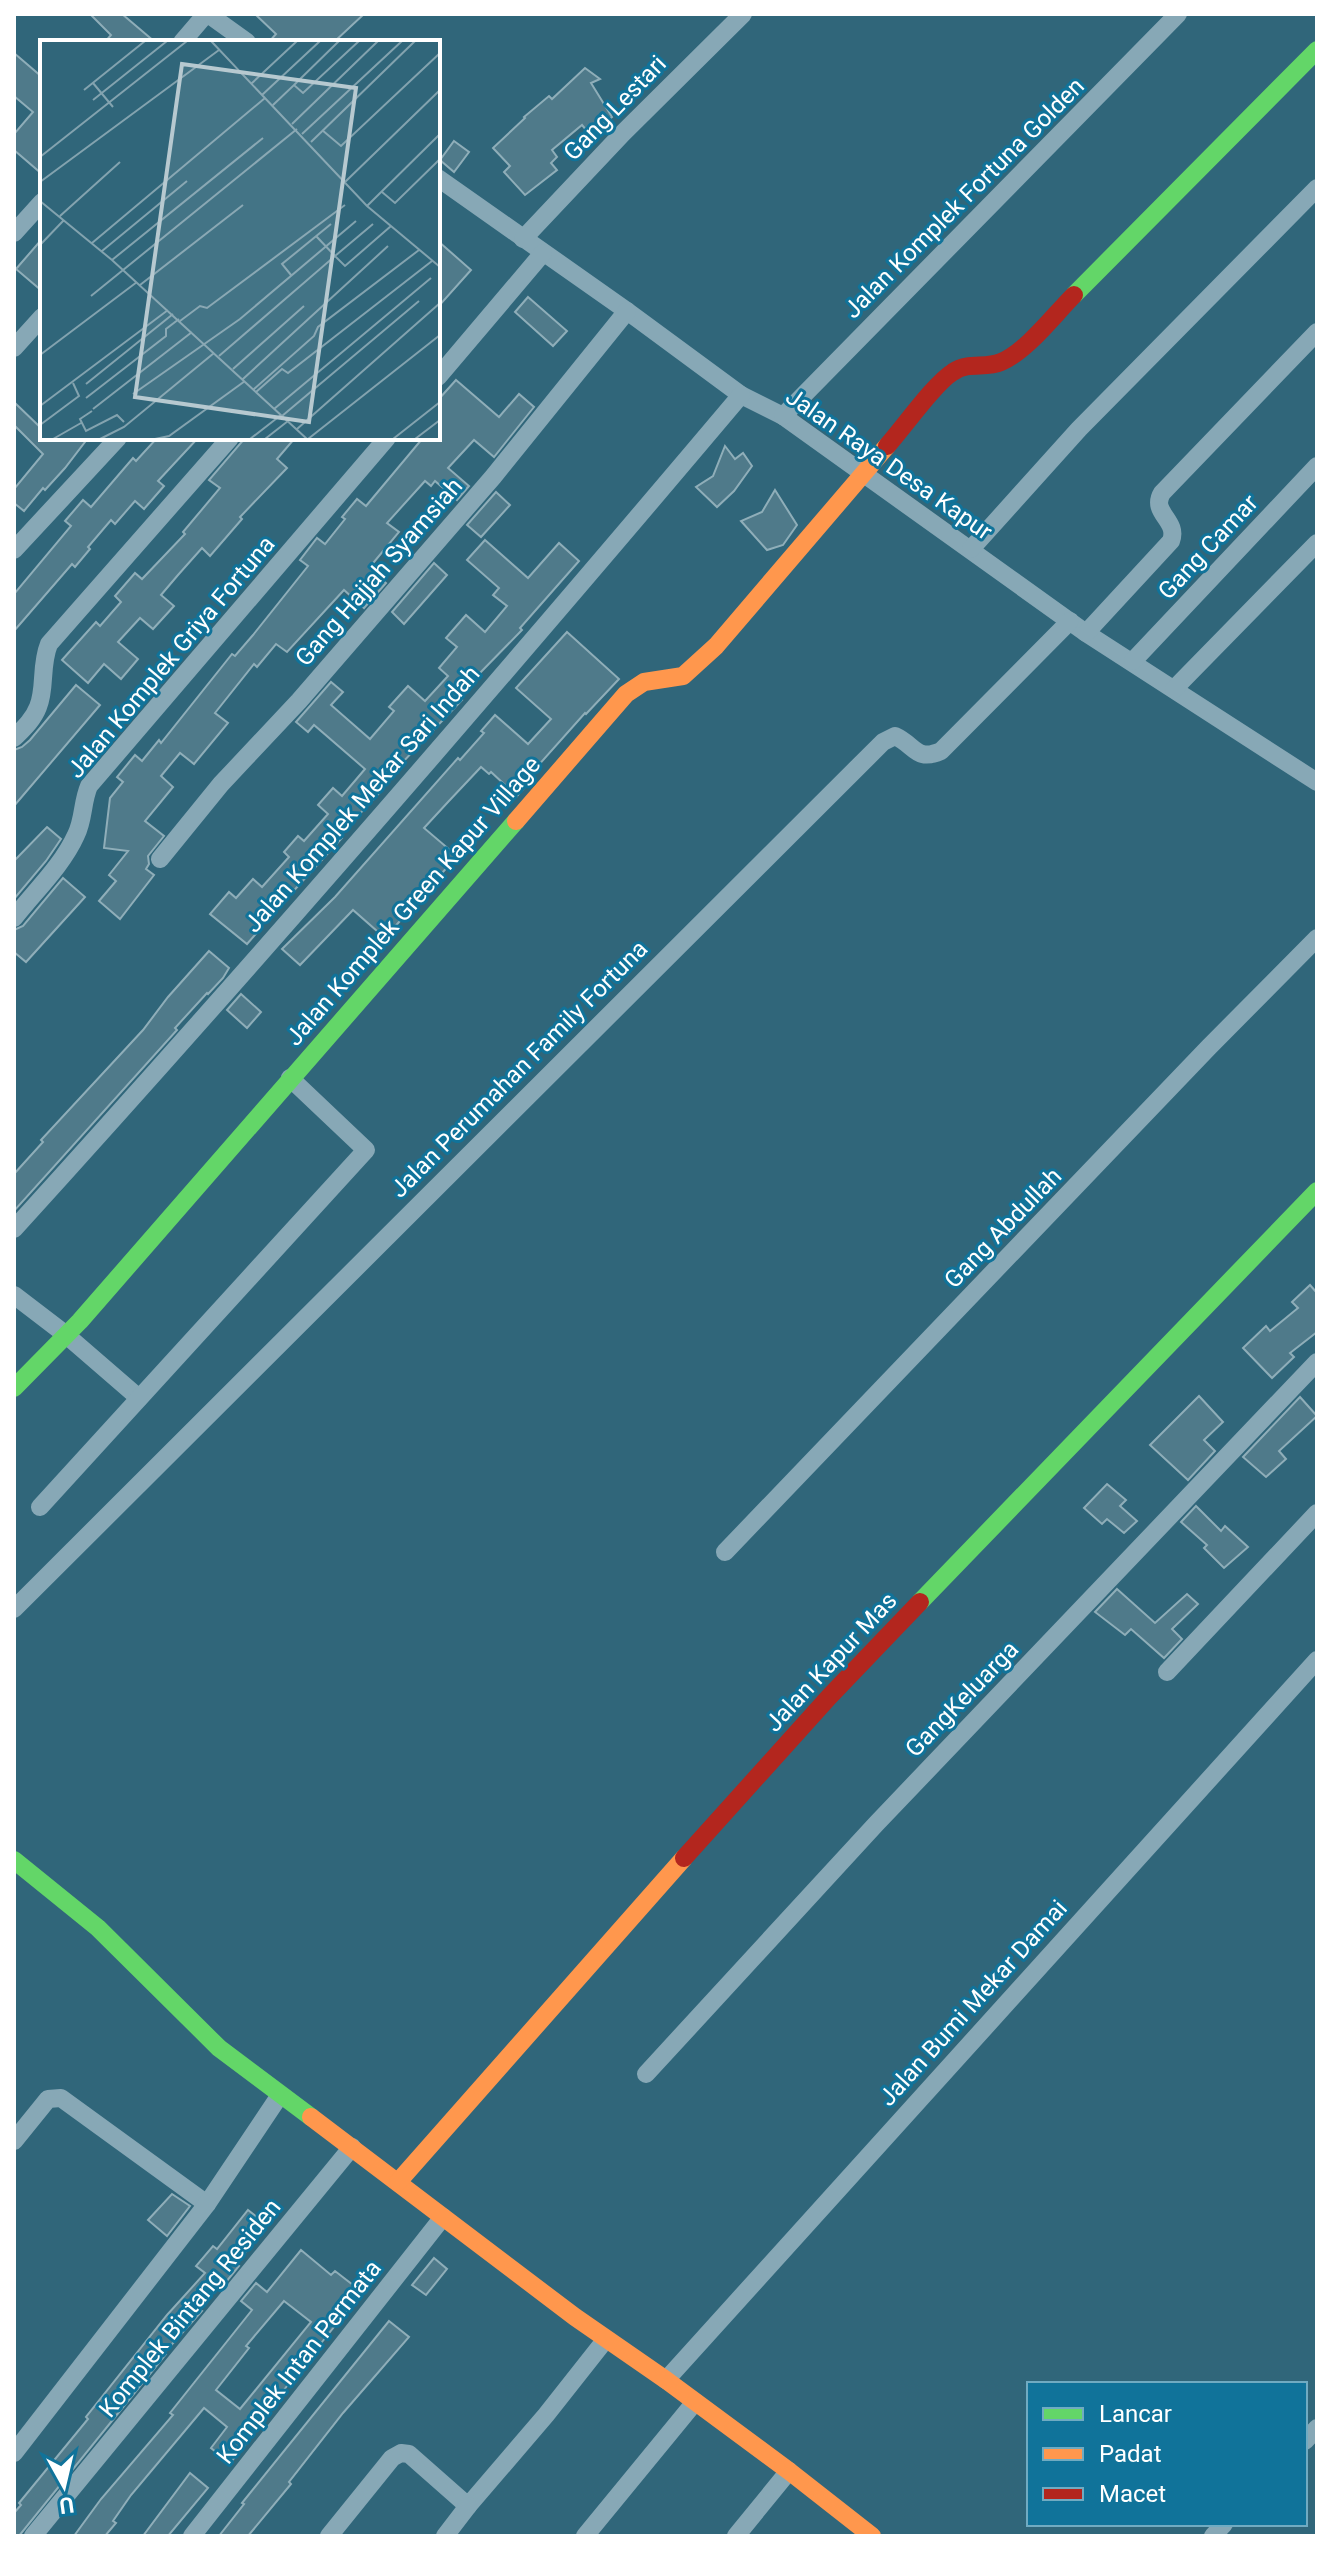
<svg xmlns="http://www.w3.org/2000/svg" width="1331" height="2550" font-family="Roboto,sans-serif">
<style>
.building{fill:#4f7a8a;stroke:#8faeb9;stroke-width:2;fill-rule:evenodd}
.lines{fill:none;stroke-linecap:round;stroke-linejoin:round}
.street{stroke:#87a8b6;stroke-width:18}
.fast{stroke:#63d668;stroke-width:18}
.slow{stroke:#ff974d;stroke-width:18}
.jam{stroke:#b3261e;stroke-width:18}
.labels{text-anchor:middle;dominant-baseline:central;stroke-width:6;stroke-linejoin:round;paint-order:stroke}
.street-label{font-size:24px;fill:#fff;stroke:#10739a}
.inset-road{fill:none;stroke:#83a3af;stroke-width:2}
.view{fill:#b7c9d0;fill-opacity:0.15;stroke:#b7c9d0;stroke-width:4}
.inset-edge{fill:none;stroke:#fff;stroke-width:4}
</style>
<rect width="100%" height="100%" fill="#30667a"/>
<g class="building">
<path d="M90,14H122L155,42H105L111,35Z"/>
<path d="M255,14H364L334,42H269L276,34Z"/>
<path d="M14,53L42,77V174L14,150V134L33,112L14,96Z"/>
<path d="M585,68L600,79L591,83L612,117L601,126L587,131L582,125L552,150L557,157L551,163L557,170L525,195L504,172L510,166L493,148L525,118L524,117L549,96L552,99Z"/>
<path d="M454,141L469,152L454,172L440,160Z"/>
<path d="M42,239V291L16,269Z"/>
<path d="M438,241L471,270L438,307Z"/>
<path d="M528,297L567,331L553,346L515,312Z"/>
<path d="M456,380L499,417L519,394L534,407L494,457L474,440L448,468L469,486L457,500L435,481L431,486L425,481L387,523L399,532L369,568L386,583L364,608L344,590L287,652L276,644L257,667L254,664L215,713L228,723L194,764L180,753L161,776L173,787L145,821L164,836L148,856L149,864L146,869L154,875L120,919L99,901L116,881L109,875L128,851L104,848L110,798L123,782L117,777L135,755L142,761L159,740L161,743L232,654L235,656L253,635L308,566L300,560L317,538L325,544L345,519L342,517L357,499L366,506L422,439L438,438V400Z"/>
<path d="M14,402L42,429V438H88L65,468L45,490L43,488L24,511L14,503V489L43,454L14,425Z"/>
<path d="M157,438H198L158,481L164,486L144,509L135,501L115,524L111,520L88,547L90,549L75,567L72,564L14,631V594L71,526L65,521L83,500L91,507L133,458L136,461Z"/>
<path d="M245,438H295L277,459L287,468L240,517L242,519L210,556L202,548L178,575L161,595L174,606L153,629L140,618L118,642L138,659L121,679L104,664L88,683L62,660L96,622L100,626L121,602L115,596L135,573L142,579L185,534L183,532L220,488L209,480Z"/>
<path d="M725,446L735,459L743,453L752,466L734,491L717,507L696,487L713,476Z"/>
<path d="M775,490L797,525L783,545L767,550L741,521L762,512Z"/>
<path d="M496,492L510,505L481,537L467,525Z"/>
<path d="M485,540L528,578L559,543L579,561L520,628L522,630L478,675L460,698L462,700L379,787L382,790L340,835L342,838L288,897L286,895L260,925L262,927L247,944L210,914L229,892L236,898L253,879L262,887L289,857L284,852L298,836L304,841L328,814L318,805L333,788L342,796L365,769L314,725L308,732L296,722L331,682L343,692L331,705L370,739L394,711L389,707L408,686L425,701L448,676L439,668L457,647L446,638L466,615L485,632L507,606L493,595L499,588L467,560Z"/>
<path d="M434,563L447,575L404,624L392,612Z"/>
<path d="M567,632L619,679L586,714L585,713L528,777L531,780L517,796L491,772L489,774L481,767L448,802L424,828L457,856L385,938L353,910L300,965L282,949L335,897L458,758L460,760L484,733L481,731L495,715L528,744L551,719L516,688Z"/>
<path d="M76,685L100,705L14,806V750L22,747L30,740Z"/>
<path d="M47,827L61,839L46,861L14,899V861Z"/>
<path d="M63,878L85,897L26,962L14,952V930L23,926Z"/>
<path d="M209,951L229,968L223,978L208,994L207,993L175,1028L177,1030L14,1211V1174L43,1142L41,1140L143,1030L168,997Z"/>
<path d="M241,994L261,1012L247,1028L227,1010Z"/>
<path d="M1310,1285L1317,1293V1332L1290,1353L1294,1357L1272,1378L1243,1348L1266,1326L1270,1331L1298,1308L1292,1302Z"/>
<path d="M1199,1396L1223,1422L1204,1440L1215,1451L1188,1480L1150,1445Z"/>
<path d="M1300,1397L1317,1416L1279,1451L1286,1459L1266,1477L1243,1457Z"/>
<path d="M1107,1484L1126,1500L1120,1506L1137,1521L1124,1533L1107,1519L1102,1524L1084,1508Z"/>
<path d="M1196,1506L1221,1531L1225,1526L1248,1547L1224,1568L1204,1548L1207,1545L1181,1522Z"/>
<path d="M1117,1589L1155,1623L1187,1594L1198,1604L1172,1629L1182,1639L1164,1658L1131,1629L1125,1635L1095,1612Z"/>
<path d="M172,2194L190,2206L167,2236L148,2220Z"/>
<path d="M248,2210L267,2225L236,2264L239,2266L222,2287L219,2284L199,2309L202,2311L165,2352L166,2354L19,2536H14V2513L21,2505L19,2503L88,2419L86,2417L167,2315L205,2273L196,2266L213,2246L217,2249Z"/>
<path d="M301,2250L331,2275L335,2271L362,2292L290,2382L243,2444L245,2445L230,2463L211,2448L227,2427L204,2408L131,2495L113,2521L116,2523L105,2536H74L101,2499L173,2415L170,2413L252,2310L241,2301L256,2283L267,2292ZM284,2301L311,2322L240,2409L216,2390L249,2348L246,2346Z"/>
<path d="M434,2258L447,2269L426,2295L412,2285Z"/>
<path d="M389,2321L409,2337L343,2413L289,2482L291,2484L248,2536H219L244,2504L242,2503Z"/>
<path d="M190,2473L208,2488L168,2536H143Z"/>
</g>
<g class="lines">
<g class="street">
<path d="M208,14L247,42"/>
<path d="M182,42L206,14"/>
<path d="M438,178L627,311L741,395L783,416L1086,633L1317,782"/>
<path d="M14,233L42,202"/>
<path d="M523,239L623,133L743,14"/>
<path d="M14,348L42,317"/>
<path d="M438,377L543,253"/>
<path d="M783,416L1178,14"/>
<path d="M971,549L1079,429L1317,188"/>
<path d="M14,550L118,438"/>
<path d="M1086,633L1171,541C1179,520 1150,513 1162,493L1317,332"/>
<path d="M1133,661L1317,466"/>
<path d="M1174,689L1317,543"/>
<path d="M14,738C23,729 33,720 38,707C46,688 40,666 49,644L230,438"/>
<path d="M160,859L221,784L299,701L493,477L627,311"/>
<path d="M14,918C35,891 62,866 76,835C84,819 82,802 89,786L387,438"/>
<path d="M14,1229C262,956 503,677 741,395"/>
<path d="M14,1295L65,1334L139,1398"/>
<path d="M40,1507L366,1150L290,1078"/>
<path d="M725,1552L1209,1047L1317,938"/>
<path d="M14,1609L883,742L895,736C915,745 916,762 941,751L1070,621"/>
<path d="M1167,1672L1317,1513"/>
<path d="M646,2074L876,1824L1317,1362"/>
<path d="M14,2141L48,2099L61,2098L207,2204"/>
<path d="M666,2380L1317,1660"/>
<path d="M1305,2441L1317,2428"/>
<path d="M14,2453L207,2204L280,2095"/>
<path d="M33,2536L352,2147"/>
<path d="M192,2536L443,2217"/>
<path d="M329,2536L392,2458L401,2453L409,2454L468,2506L546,2415L606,2339"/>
<path d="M445,2536L468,2506"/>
<path d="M585,2536L695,2402"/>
<path d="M736,2536L789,2471"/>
<path d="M1213,2536L1224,2524"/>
</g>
<g class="fast">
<path d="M1074,295L1317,50"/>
<path d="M14,1388L80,1321L516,821"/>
<path d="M920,1602L1317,1191"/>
<path d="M14,1860L98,1928L219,2048L311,2117"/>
</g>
<g class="slow">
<path d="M516,821L626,694L644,682L683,676L716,646L887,446"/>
<path d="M311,2117L575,2317L666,2380L789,2471L872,2536"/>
<path d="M398,2182L684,1858"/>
</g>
<g class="jam">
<path d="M887,446C904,427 934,384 953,372C969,361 985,369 1001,362C1027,351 1054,315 1074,295"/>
<path d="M684,1858L829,1697L920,1602"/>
</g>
</g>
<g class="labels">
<g class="street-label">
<text transform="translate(615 108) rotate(-46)">Gang Lestari</text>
<text transform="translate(964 198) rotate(-45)">Jalan Komplek Fortuna Golden</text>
<text transform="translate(889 464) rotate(35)">Jalan Raya Desa Kapur</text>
<text transform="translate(1208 547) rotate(-47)">Gang Camar</text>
<text transform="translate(379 572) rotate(-49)">Gang Hajjah Syamsiah</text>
<text transform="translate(171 657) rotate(-50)">Jalan Komplek Griya Fortuna</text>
<text transform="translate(362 799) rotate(-49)">Jalan Komplek Mekar Sari Indah</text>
<text transform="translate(413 901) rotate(-49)">Jalan Komplek Green Kapur Village</text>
<text transform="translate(519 1069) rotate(-45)">Jalan Perumahan Family Fortuna</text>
<text transform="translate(1003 1228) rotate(-46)">Gang Abdullah</text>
<text transform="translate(831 1662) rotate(-47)">Jalan Kapur Mas</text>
<text transform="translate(962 1699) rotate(-46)">GangKeluarga</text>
<text transform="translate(973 2003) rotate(-48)">Jalan Bumi Mekar Damai</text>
<text transform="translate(190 2308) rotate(-51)">Komplek Bintang Residen</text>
<text transform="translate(299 2362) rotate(-52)">Komplek Intan Permata</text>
</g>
</g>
<g transform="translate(40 40)">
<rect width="400" height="400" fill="#30667a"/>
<path class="inset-road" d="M171,1L327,166L400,227M53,43L73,67M211,44L257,1M254,45L299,1M44,50L105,1M222,55L280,1M53,60L127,1M233,65L254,45L263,53L319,1M252,84L338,1M282,90L301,106L400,13M262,94L362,1M271,102L375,1M0,117L147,1M0,142L179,10M305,142L400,50M342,152L355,163L400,119M0,161L72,220L267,399M327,166L400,94M20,176L80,122M276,196L295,216L333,184M52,203L225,58M0,205L24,180M62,211L147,141M72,220L223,98M251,235L242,224L291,184M100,245L203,165M51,256L257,89M140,281L160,266L167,268L305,165M0,315L97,242M179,316L295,216L305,226L351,186M193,329L264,266M203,339L348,206M46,344L133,274M214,349L274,296L278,287L379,210M216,352L242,329L248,333L392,221M93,354L200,279L316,181M46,358L126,296V289L139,279M0,366L128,270M53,369L152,292M234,369L391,238M52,371L40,379L46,391L77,375L84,382M242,376L379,261M0,385L39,356L33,343M257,389L400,263M13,399L41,383M60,399L84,387L174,313M115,399L129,396L205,341M210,399L241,375M225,399L248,381M268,399L400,295M353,399L400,362M375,399L400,380"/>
<path class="view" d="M142,24L316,48L269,382L95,357Z"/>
<rect width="400" height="400" class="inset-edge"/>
</g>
<rect width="1331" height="2550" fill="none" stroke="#ffffff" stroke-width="32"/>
<rect x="1027" y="2382" width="280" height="144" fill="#10739a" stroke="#70abc2" stroke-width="2"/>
<rect x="1043" y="2408" width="40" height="12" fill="#63d668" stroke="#70abc2" stroke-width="2"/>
<text x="1099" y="2422" font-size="24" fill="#ffffff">Lancar</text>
<rect x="1043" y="2448" width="40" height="12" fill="#ff974d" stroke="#70abc2" stroke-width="2"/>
<text x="1099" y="2462" font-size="24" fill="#ffffff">Padat</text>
<rect x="1043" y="2488" width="40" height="12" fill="#b3261e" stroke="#70abc2" stroke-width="2"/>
<text x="1099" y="2502" font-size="24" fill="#ffffff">Macet</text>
<g transform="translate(64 2486) rotate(172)" stroke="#10739a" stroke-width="6" paint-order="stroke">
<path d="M0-6L14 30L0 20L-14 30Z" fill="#ffffff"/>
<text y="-12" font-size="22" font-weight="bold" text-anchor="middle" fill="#ffffff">U</text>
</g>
</svg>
